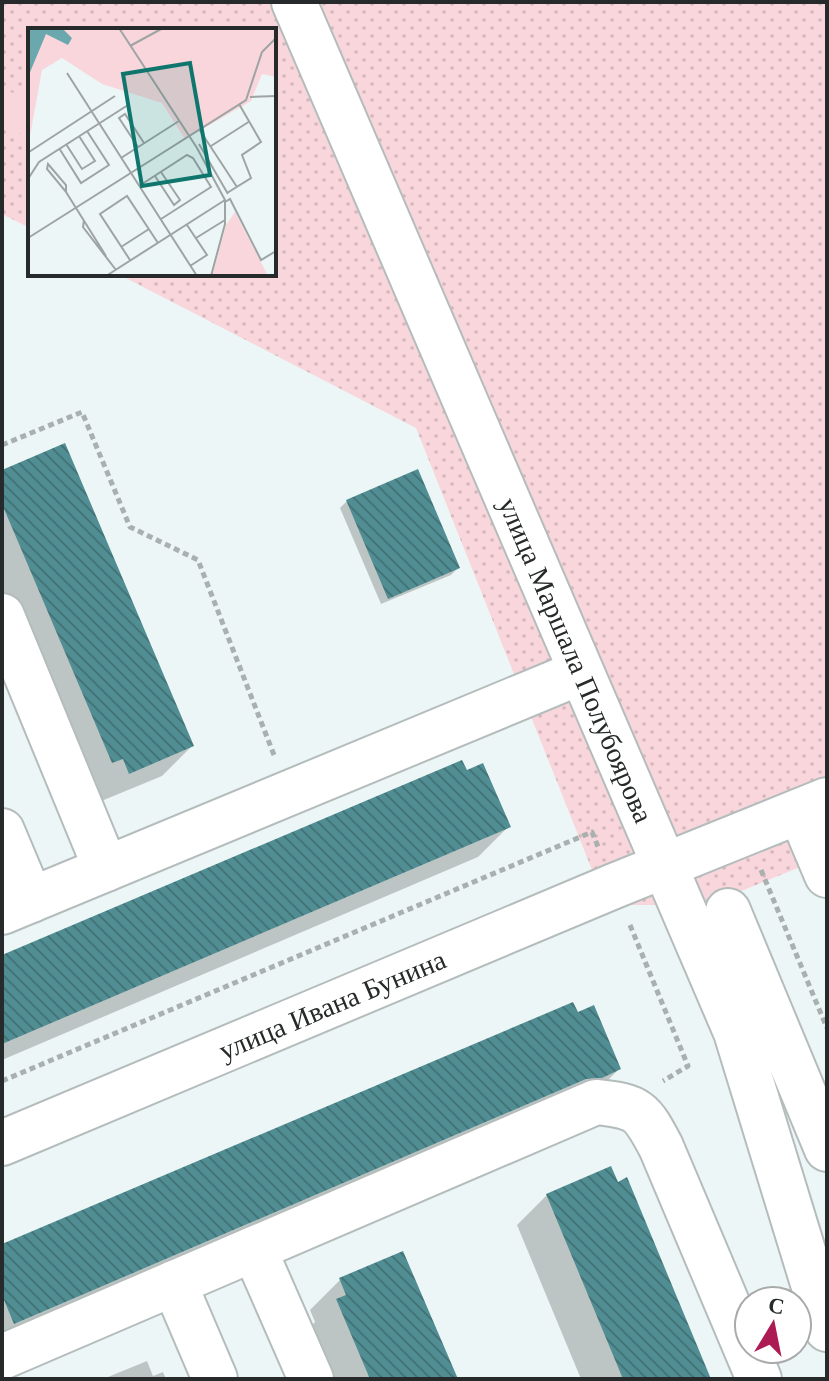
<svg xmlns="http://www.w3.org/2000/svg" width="829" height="1381" font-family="Georgia,serif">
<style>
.grass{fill:url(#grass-dots)}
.garden{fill:#f9d6dc}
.shadow{fill:#0003}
.building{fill:url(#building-back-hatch)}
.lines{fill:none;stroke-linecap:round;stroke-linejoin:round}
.minor-casing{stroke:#b4bcbc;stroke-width:48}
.path{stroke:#a9b0b0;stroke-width:5;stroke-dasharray:6 4;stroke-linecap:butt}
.minor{stroke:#fff;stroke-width:44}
.labels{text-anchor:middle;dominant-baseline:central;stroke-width:7;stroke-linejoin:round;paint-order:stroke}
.street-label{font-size:28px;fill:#272a2a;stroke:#fff}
.inset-road{fill:none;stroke:#9ea4a4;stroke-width:2}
.view{fill:#0f766e;fill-opacity:0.15;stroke:#0f766e;stroke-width:4}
.inset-edge{fill:none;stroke:#272a2a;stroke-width:4}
</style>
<defs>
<pattern id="grass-dots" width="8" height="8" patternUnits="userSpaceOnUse" patternTransform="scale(2)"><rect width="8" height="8" fill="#f9d6dc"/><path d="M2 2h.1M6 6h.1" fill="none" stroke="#d5b8bd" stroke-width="1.8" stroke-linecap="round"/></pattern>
<pattern id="building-back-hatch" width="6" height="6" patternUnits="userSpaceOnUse" patternTransform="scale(2)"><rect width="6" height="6" fill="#518e93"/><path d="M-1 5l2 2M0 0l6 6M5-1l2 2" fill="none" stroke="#437478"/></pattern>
</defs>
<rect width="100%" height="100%" fill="#edf6f6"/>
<path class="grass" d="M2,2H827V856L707,905H606L416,428L118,274H274V30H30V228L2,214Z"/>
<path class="garden" d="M2,90L30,97V136L2,129Z"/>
<g class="shadow">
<path d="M2,472L192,746L162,776L99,802L2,603Z"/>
<path d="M347,501L458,568L451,575L381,604L340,508Z"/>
<path d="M508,827L478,857L2,1060V957Z"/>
<path d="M619,1069L589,1099L2,1345V1247Z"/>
<path d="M547,1195L709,1379H581L517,1225Z"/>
<path d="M340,1280L456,1379H328L307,1331L315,1322L310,1310Z"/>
<path d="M147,1361L153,1376L163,1372L166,1379H103Z"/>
</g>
<g class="building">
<path d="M65,443L194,746L129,774L123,759L112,763L2,504V470Z"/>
<path d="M418,469L460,568L388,599L346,500Z"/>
<path d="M462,760L467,770L483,763L511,827L2,1044V955Z"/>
<path d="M573,1002L578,1012L594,1005L621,1069L602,1078L586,1079L14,1324L2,1295V1244Z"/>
<path d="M611,1166L618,1182L627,1177L711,1379H623L546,1194Z"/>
<path d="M403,1251L458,1379H370L336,1299L346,1295L339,1278Z"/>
</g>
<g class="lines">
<g class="minor-casing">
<g id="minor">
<path id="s1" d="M294,2L736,1032L827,1329"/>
<path d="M2,616L106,869"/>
<path d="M800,811L827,875"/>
<path d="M2,831L31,900"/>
<path d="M728,911L827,1149"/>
<path d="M2,912L581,672"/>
<path id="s2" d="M2,1143L614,886L827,800"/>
<path d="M254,1249L311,1379"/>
<path d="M174,1283L215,1379"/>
<path d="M2,1357L596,1102C639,1106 642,1111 661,1147L759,1379"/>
</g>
</g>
<g class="path">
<path d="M2,445L82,412L130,527L198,560L274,755"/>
<path d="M761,870L827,1028"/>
<path d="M630,925L688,1066L663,1081"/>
<path d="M2,1081L592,832L599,849"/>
</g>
<use href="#minor" class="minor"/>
</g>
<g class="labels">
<g class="street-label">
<text stroke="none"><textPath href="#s1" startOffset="716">улица Маршала Полубоярова</textPath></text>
<text stroke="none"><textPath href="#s2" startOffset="358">улица Ивана Бунина</textPath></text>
</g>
</g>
<g transform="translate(28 28)">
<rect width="248" height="248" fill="#edf6f6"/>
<path d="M0,0H248V49L234,46L223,73L157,111L134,75L74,56L34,30L14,42L0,119ZM207,184L240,248H184L198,197Z" fill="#f9d6dc"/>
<path d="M0,0H34L44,10L40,17L18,6L0,49Z" fill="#6ba8ae"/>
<path class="inset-road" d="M91,0L169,120L197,172V196L183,248M102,18L135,0M39,45L169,248M222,69L248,68M171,101L209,159M38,116L54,141L67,133L51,108M171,116L200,166M183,118L222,93M110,119L91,90L97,86L116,115M31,120L53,155L81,137L59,103M1,124L87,68M93,130L151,93M20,136L38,157V164L19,141ZM127,148L146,177L152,172L133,144M0,151L11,134L100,77M111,158L159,127L165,130L183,159L133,191M38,164L78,228M199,165L223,150L214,127L233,114L211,76M197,174L202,171L233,232L248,223M56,192L55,199L88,242M159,197L179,227L162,238M0,210L218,72L234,24L248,10M168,210L197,192M93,219L121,201M102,232L72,186L99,168L130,215M78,248L197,172"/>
<path class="view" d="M162,35L182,147L114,158L95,46Z"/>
<rect width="248" height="248" class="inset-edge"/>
</g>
<rect width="829" height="1381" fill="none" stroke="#272a2a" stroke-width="8"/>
<g transform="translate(773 1325) rotate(10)"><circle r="38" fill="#ffffff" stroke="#a9aaaa" stroke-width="2"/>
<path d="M0-6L14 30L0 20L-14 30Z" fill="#ac1b53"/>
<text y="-12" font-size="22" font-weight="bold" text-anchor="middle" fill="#272a2a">С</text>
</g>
</svg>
